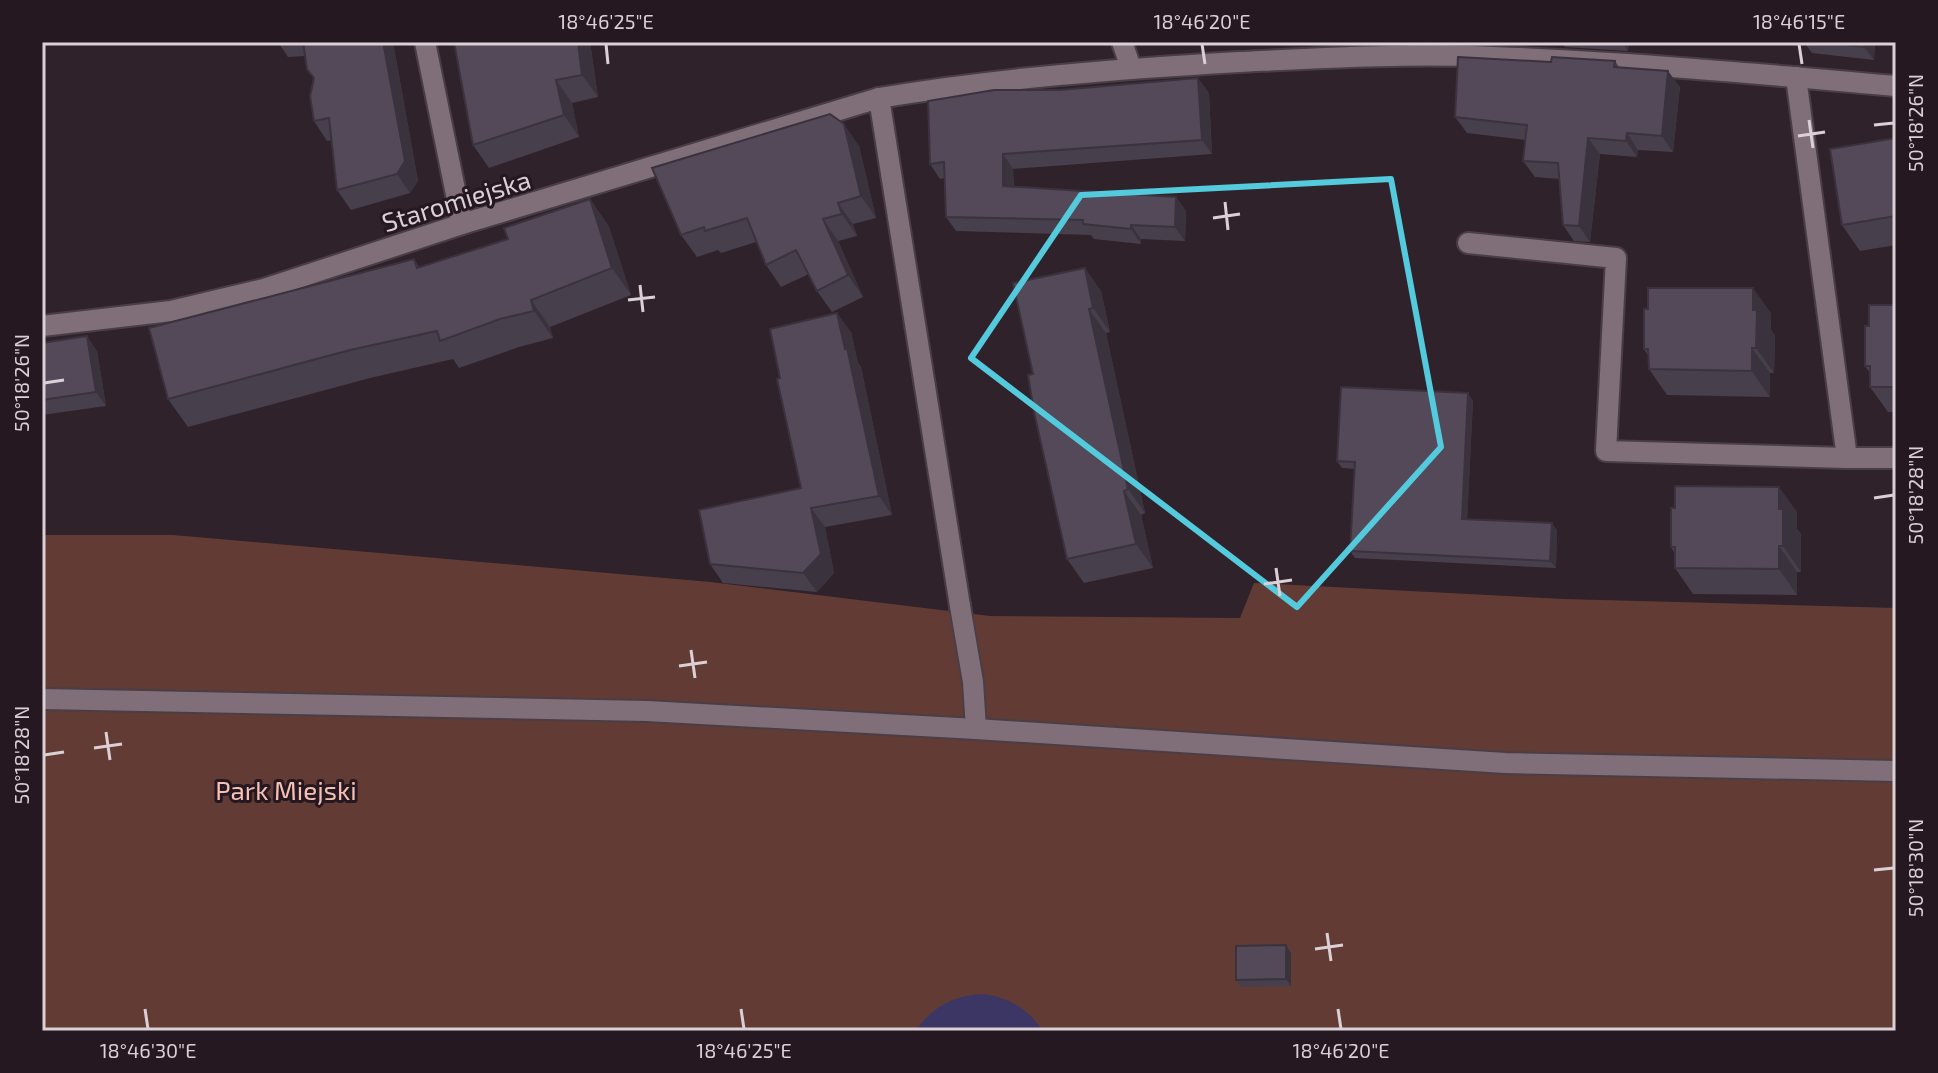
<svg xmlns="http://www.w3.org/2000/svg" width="1938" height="1073" font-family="'Exo 2',sans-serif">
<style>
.green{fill:#623c34}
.water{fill:#3c3665}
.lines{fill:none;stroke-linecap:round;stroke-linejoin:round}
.lane-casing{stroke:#4a3e46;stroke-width:24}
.street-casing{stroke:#4a3e46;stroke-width:24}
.lane{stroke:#806e79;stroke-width:20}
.street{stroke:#806e79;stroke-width:20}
.wall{fill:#473f4c}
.shaded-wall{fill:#3a333e}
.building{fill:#534958;stroke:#3a333e;stroke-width:2}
.marked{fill:none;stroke:#54cadd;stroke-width:6;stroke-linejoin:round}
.ticks{fill:none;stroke:#dad0d6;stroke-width:3}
.labels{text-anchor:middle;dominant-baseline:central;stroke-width:6;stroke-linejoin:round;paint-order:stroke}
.street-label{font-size:26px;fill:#dad0d6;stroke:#261821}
.park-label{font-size:26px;fill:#f7c0b4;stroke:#261821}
.neatline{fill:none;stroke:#dad0d6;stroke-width:3}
.ticks-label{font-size:20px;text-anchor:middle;fill:#dad0d6}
</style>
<rect width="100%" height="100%" fill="#30222b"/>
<path class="green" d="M42,535H173L710,582L990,616L1240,618L1254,583L1563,599L1896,608V1031H42Z"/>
<path class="water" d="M984,994C1010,998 1028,1009 1043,1031H916C932,1006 955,995 984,994Z"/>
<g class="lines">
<g class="lane-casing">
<g id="lane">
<path d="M1122,42L1131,68"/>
<path d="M1796,77L1847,458H1896"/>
<path d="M1468,243L1616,258L1606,451L1847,458"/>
<path d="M960,606L973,682L976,729"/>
<path d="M42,699L647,711L976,729L1505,763L1896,771"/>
</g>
</g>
<g class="street-casing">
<g id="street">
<path d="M425,42L462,224"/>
<path d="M879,98L960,606"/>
<path d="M42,326L171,311L264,289L462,224L879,98C998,78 1119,69 1239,62C1323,58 1409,53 1493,57C1627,62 1762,74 1896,86"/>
</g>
</g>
<use href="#lane" class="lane"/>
<use href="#street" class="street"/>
</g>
<g class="wall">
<path d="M278,42H393L418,181L410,193L351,210L337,190L332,140L327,141L314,121V79L307,69L305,56L288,57Z"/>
<path d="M454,42H590L598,97L572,103L579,137L489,168L473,145Z"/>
<path d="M1561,42H1629L1628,51L1565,47Z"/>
<path d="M1804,42H1875L1874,60L1812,53Z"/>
<path d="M1615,61L1619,67L1680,87L1673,152L1638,150L1637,157L1600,154L1590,242L1574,241L1563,225L1559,179L1535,177L1523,161L1526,140L1467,133L1455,117L1551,62Z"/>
<path d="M1209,93L1212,154L1013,169L1014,186L1176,197L1186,211L1185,241L1141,239V244L1094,239L1091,235L956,231L946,217L944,178L940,179L930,164Z"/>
<path d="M1896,138V245L1860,251L1842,225Z"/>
<path d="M859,146L876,218L853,224L857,236L838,241L863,297L832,312L817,291L809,274L781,287L766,265L756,242L721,253L718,250L697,257L681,235Z"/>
<path d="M590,199L609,227L631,295L550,327L553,338L519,347L459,368L453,359L370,378L188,427L168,399L414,259L419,267L508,239Z"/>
<path d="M1101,291L1110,332L1106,333L1145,513L1141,515L1153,568L1084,583L1067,559L1033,374Z"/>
<path d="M1896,305V412H1888L1870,387V373L1865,366L1869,326Z"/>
<path d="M1771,313V330L1775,336L1774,373H1770V397L1667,395L1649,369L1648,356L1644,349Z"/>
<path d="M851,332L858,363L861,367L892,515L825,527L834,573L817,592L723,583L710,564L801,488L780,378Z"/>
<path d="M42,343L97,351L106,406L42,415Z"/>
<path d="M1473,401L1467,519L1557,530L1556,568L1355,558L1350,551L1355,469L1342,468L1337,461Z"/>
<path d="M1797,512V529L1801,534V572H1797V595L1693,594L1675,568V554L1671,547Z"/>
<path d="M1291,953V986L1241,987L1236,980Z"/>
</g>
<g class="shaded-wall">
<path d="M383,42H393L418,181L410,193L397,174Z"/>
<path d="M578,42H590L598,97L582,75Z"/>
<path d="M1622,42H1629L1628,51Z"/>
<path d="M1865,42H1875L1874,60L1864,47Z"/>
<path d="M1668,71L1680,87L1673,152L1662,136Z"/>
<path d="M1198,78L1209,93L1212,154L1202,140Z"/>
<path d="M556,80L572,103L579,137L564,115Z"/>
<path d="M844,124L859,146L876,218L861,196Z"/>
<path d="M1627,133L1638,150L1637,157L1626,141Z"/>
<path d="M1588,138L1600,154L1590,242L1579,226Z"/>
<path d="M1003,154L1013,169L1014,200L1003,186Z"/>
<path d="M1176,197L1186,211L1185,241L1175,227Z"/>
<path d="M590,199L609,227L631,295L612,268Z"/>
<path d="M838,203L853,224L857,236L842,214Z"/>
<path d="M823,219L838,241L863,297L848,275Z"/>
<path d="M1131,225L1141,239V244L1131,229Z"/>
<path d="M1085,268L1101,291L1110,332L1093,308Z"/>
<path d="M1753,288L1771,313V330L1775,336L1774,373L1756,348L1753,310Z"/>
<path d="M531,300L550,327L553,338L534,311Z"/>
<path d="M1089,309L1106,333L1145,513L1128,489Z"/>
<path d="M837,313L851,332L858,363L861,367L892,515L879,496Z"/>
<path d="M87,336L97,351L106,406L96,392Z"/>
<path d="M1752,348L1770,373V397L1752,371Z"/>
<path d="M1468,393L1473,401L1467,526L1462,519Z"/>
<path d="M1779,487L1797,512V529L1801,534V572L1783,546L1779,509Z"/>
<path d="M1124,491L1141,515L1153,568L1136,544Z"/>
<path d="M811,508L825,527L834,573L817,592L803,573Z"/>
<path d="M1552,523L1557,530L1556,568L1550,561Z"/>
<path d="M1779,546L1797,572V595L1779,569Z"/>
<path d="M1286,945L1291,953V986L1286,979Z"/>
</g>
<g class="building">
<path d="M303,42H383L405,161L397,174L337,190L329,118L314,121L310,96L314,78L307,69Z"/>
<path d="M454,42H578L582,75L556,80L564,115L473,145Z"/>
<path d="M1821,42H1865L1864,47Z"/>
<path d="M1458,57L1551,62L1552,57L1615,61L1614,67L1668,71L1662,136L1627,133L1626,141L1588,138L1579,226L1563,225L1558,163L1523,161L1527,125L1455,117Z"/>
<path d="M1198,78L1202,140L1003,154V186L1176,197L1175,227L1131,225V229L1083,224V220L946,217L944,162L930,164L928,101L994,90H1059Z"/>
<path d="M830,114L844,124L861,196L838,203L842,214L823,219L848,275L817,291L796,250L766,265L747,218L705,231L704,227L681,235L652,168Z"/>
<path d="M1896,138V216L1842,225L1830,149Z"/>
<path d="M590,199L612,268L531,300L534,311L500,319L440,341L437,331L350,350L168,399L149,328L414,259L417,268L508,239L504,228Z"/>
<path d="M1085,268L1093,308L1089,309L1128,489L1124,491L1136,544L1067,559L1034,412L1028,375L1033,374L1013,283Z"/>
<path d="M1648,288H1753V310H1757L1756,348H1752V371L1649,369L1648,349H1644V309H1648Z"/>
<path d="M1869,305H1896V387H1870V366H1865V326H1869Z"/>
<path d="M837,313L845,349L847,348L879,496L811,508L821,554L803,573L710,564L699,510L801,488L777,379L780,378L770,329Z"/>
<path d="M87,336L96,392L42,400V343Z"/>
<path d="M1341,387L1468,393L1462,519L1552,523L1550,561L1350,551L1355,462L1337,461Z"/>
<path d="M1675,486L1779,487V509H1783V546H1779V569L1675,568V547H1671V508H1675Z"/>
<path d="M1286,945V979L1236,980V946Z"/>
</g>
<path class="marked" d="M1391,179L1441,447L1297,607L971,358L1081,195Z"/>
<path class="ticks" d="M606,44L608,64M1202,44L1205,64M1799,44L1802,64M1809,120L1813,148M1874,125L1894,123M1798,136L1825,132M1225,202L1228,230M1213,218L1240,214M640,285L643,312M628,300L655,297M44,383L64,380M1874,498L1894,495M1276,568L1280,596M1264,584L1292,580M691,650L695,678M679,666L707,662M106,732L110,760M94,748L122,744M44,755L64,752M1874,870L1894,868M1327,933L1331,961M1315,949L1343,945M145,1009L148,1029M741,1009L744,1029M1338,1009L1341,1029"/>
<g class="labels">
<g class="street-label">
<text transform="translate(456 200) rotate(-17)">Staromiejska</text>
</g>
<g class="park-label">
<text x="286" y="789">Park Miejski</text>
</g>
</g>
<rect width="1938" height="1073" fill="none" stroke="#261821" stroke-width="88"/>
<rect x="44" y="44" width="1850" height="985" class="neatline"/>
<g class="ticks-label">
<text x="606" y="29">18°46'25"E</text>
<text x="1202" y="29">18°46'20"E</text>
<text x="1799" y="29">18°46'15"E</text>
<text transform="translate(1916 123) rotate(-90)" y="7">50°18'26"N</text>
<text transform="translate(22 383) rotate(-90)" y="7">50°18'26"N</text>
<text transform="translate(1916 495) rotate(-90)" y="7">50°18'28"N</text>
<text transform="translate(22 755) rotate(-90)" y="7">50°18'28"N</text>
<text transform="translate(1916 868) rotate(-90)" y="7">50°18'30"N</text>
<text x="148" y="1058">18°46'30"E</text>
<text x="744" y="1058">18°46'25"E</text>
<text x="1341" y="1058">18°46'20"E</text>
</g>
</svg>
